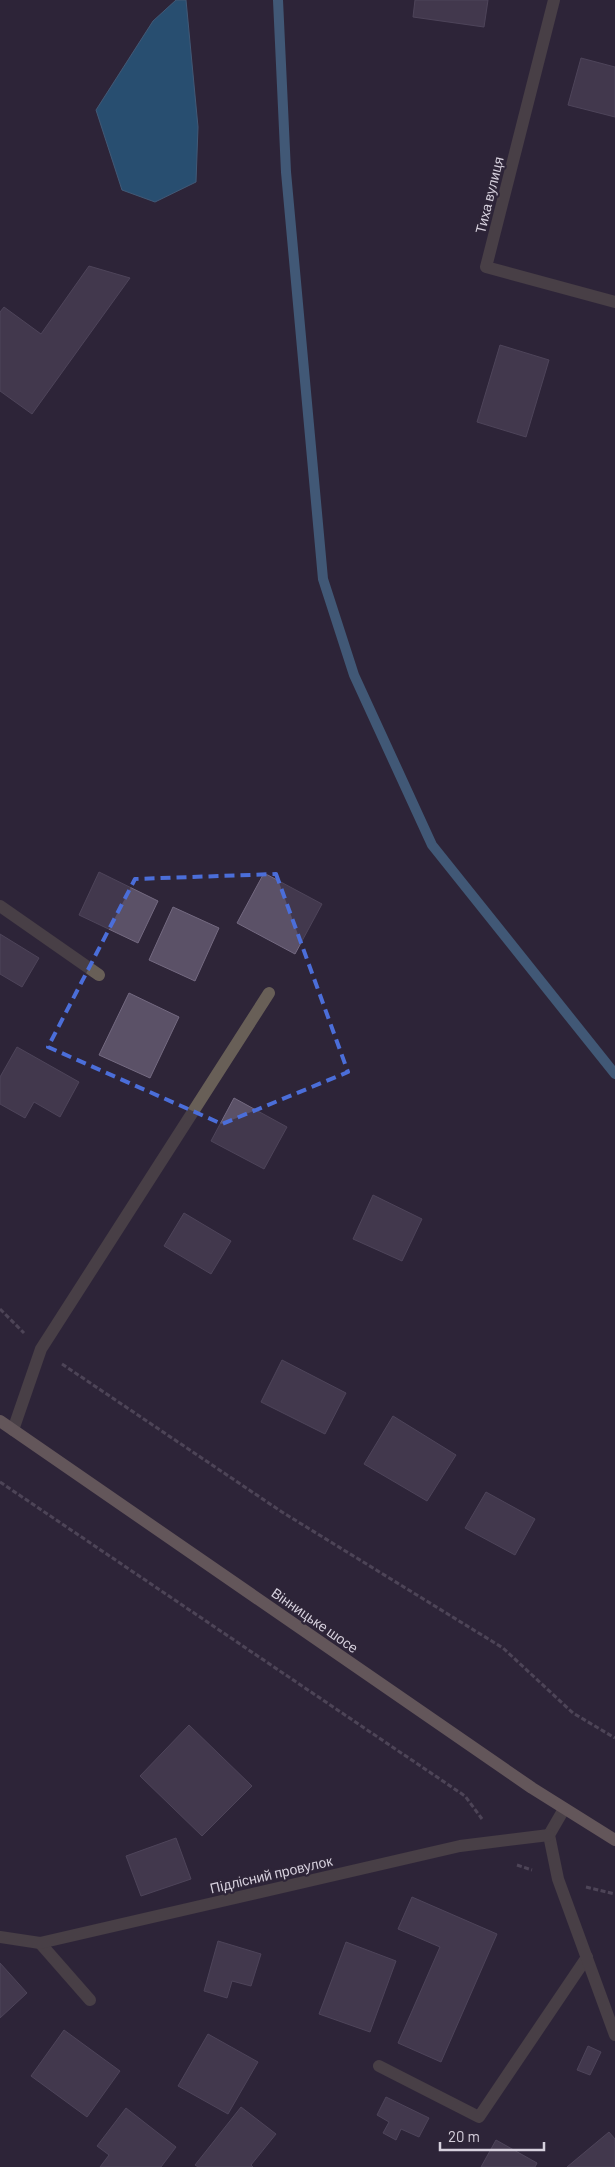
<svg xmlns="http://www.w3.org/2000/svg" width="615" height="2167" font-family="Barlow,sans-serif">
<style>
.water{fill:#2380b3;stroke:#5998c0}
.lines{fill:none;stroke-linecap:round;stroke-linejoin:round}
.stream{stroke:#5998c0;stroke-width:10}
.building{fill:#5b5167;stroke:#746a81}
.path{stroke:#746c7d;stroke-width:3;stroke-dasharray:5 2.5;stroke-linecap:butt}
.lane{stroke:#685f57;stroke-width:12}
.street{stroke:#685f57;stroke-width:12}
.primary{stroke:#a59284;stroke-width:12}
.marked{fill:none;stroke:#4b6ed9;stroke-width:4;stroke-dasharray:10 6;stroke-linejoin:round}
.labels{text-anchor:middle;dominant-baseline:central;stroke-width:4.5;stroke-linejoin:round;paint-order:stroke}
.street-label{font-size:14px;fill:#d6d0dd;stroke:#2e2538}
</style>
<rect width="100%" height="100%" fill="#2e2538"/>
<path class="water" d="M176,0H186L198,127L196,182L155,202L122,190L96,110L153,21Z"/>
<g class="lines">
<path class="stream" d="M278,0L286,172L323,579L354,675L432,845L615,1074"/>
</g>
<g class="building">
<path d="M415,0H488L484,27L413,17Z"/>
<path d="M581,58L615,67V117L568,105Z"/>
<path d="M89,266L130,278L32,414L0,391V312L4,307L41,334Z"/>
<path d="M500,345L549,360L526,437L477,422Z"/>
<path d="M99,872L158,901L138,943L79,915Z"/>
<path d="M264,873L322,904L295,954L237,923Z"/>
<path d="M173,907L219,928L195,981L149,960Z"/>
<path d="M0,934L39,958L22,987L0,974Z"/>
<path d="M129,993L179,1017L150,1078L99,1055Z"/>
<path d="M17,1047L79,1082L60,1117L34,1102L25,1118L0,1104V1077Z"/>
<path d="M234,1098L287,1127L264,1169L211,1141Z"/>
<path d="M373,1195L422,1219L402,1261L353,1239Z"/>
<path d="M184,1213L231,1241L211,1274L164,1246Z"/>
<path d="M282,1360L346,1393L325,1434L261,1402Z"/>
<path d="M393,1416L456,1455L427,1501L364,1464Z"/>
<path d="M486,1492L535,1519L515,1555L465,1528Z"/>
<path d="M189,1725L252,1786L202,1836L140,1776Z"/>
<path d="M176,1838L191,1879L141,1896L126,1856Z"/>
<path d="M412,1897L497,1934L441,2062L398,2043L440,1947L398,1929Z"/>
<path d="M218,1941L261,1954L251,1986L232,1981L227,1998L204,1991Z"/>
<path d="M346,1942L396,1961L370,2032L319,2014Z"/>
<path d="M0,1963L27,1993L0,2018Z"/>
<path d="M64,2030L120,2071L87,2117L31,2076Z"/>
<path d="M208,2034L258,2062L228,2114L178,2086Z"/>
<path d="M588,2046L601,2052L590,2075L577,2070Z"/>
<path d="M386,2097L429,2118L419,2137L401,2129L396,2140L383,2133L389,2122L377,2115Z"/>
<path d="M241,2107L276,2134L251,2165L253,2167H198L195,2165Z"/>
<path d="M126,2108L176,2147L161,2167H100L109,2155L97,2146Z"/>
<path d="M609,2132L615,2139V2167H567Z"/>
<path d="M496,2140L537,2163L535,2167H481Z"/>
</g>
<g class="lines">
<g class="path">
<path d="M0,1309L24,1333"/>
<path d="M62,1364L282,1512L503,1648L573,1713L615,1738"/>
<path d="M0,1482L465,1796L482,1819"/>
<path d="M517,1865L532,1870"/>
<path d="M586,1887L615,1894"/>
</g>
<g class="lane">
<path d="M0,906L99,975"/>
<path d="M13,1430L41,1349L269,993"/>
<path d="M40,1943L90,2000"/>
<path d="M379,2066L479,2117L587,1957"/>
</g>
<g class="street">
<path d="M554,0L486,267L615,302"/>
<path d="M564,1809L549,1835L558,1879L615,2035"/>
<path d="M0,1937L40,1943L460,1846L549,1835"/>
</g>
<path class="primary" d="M0,1421L532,1788L615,1840"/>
</g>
<path d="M0 0H615V2167H0ZM276,874L348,1072L222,1124L48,1047L135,879Z" fill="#2e2538" fill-opacity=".55" fill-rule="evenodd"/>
<path class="marked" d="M276,874L348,1072L222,1124L48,1047L135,879Z"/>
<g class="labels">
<g class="street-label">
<text transform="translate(489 195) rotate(-76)">Тиха вулиця</text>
<text transform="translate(315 1620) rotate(35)">Вінницьке шосе</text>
<text transform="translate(271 1874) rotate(-13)">Підлісний провулок</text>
</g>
</g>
<path d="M440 2142v8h104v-8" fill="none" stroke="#d6d0dd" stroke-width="2.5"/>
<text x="448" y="2142" font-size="15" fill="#d6d0dd" stroke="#2e2538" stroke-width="4" paint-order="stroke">20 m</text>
</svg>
